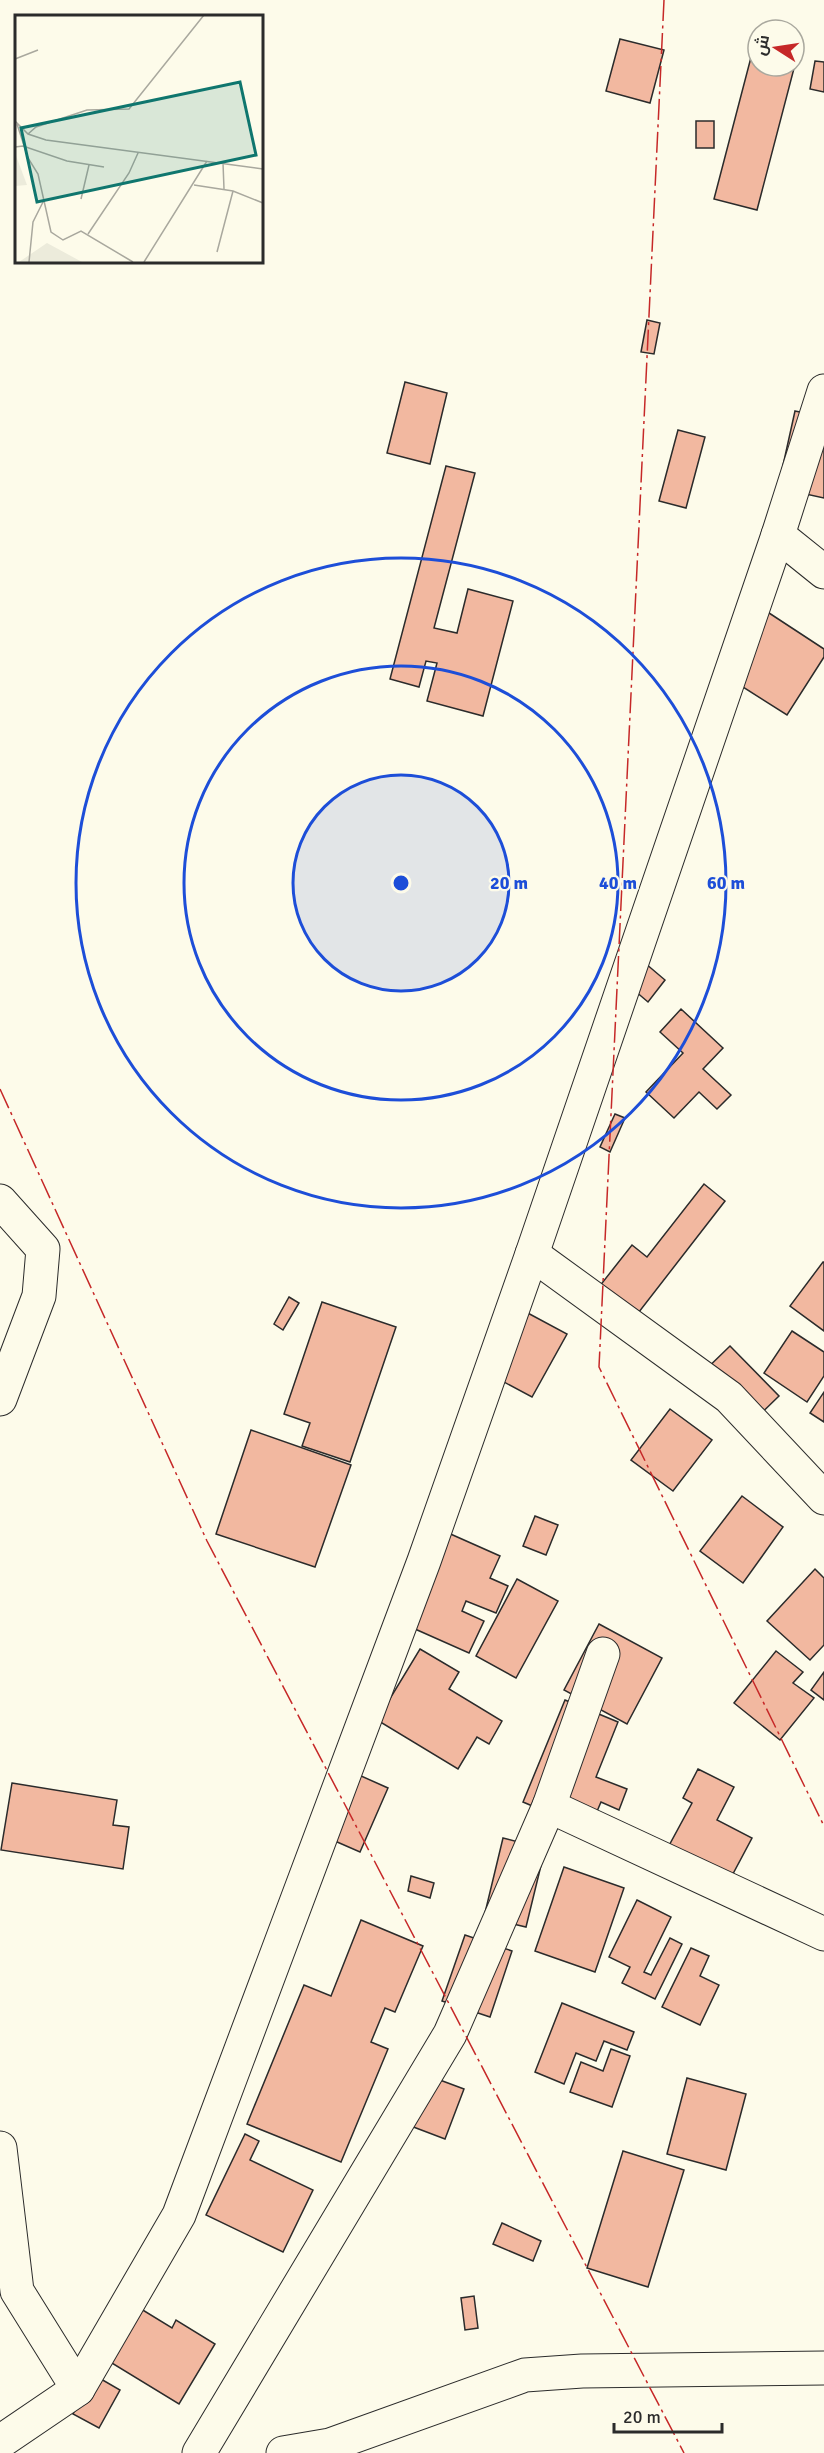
<svg xmlns="http://www.w3.org/2000/svg" width="824" height="2453" font-family="Signika,Cairo,sans-serif">
<style>
.building{fill:#f2b8a0;stroke:#2b2b2b;stroke-width:1.5}
.lines{fill:none;stroke-linecap:round;stroke-linejoin:round}
.minor-casing{stroke:#2b2b2b;stroke-width:35}
.primary-casing{stroke:#2b2b2b;stroke-width:35}
.minor{stroke:#fdfbea;stroke-width:33}
.primary{stroke:#fdfbea;stroke-width:33}
.power{stroke:#c62828;stroke-width:1.5;stroke-dasharray:21 4.5 3 4.5;stroke-linecap:butt}
.ring{fill:none;stroke:#1d4ed8;stroke-width:3}
.inset-road{fill:none;stroke:#a9a89e;stroke-width:1.5}
.view{fill:#0f766e;fill-opacity:0.15;stroke:#0f766e;stroke-width:3}
.inset-edge{fill:none;stroke:#2b2b2b;stroke-width:3}
.centre{fill:#1d4ed8;stroke:#fdfbea;stroke-width:3}
.ring-label{font-size:18px;text-anchor:middle;font-weight:bold;fill:#1d4ed8;stroke:#fdfbea;stroke-width:4.5;stroke-linejoin:round;paint-order:stroke}
</style>
<rect width="100%" height="100%" fill="#fdfbea"/>
<g class="building">
<path d="M620,39L664,50L650,103L606,91Z"/>
<path d="M755,42L758,43V66H794V52L798,53L757,210L714,199Z"/>
<path d="M815,61L824,62V92L810,89Z"/>
<rect x="696" y="121" width="18" height="27"/>
<path d="M647,320L660,323L654,354L641,352Z"/>
<path d="M405,382L447,393L430,464L387,453Z"/>
<path d="M795,411L824,417V498L778,488Z"/>
<path d="M678,430L705,437L686,508L659,501Z"/>
<path d="M446,466L475,473L434,628L457,633L468,589L513,601L483,716L427,701L437,663L426,661L419,687L390,679Z"/>
<path d="M766,611L824,649V657L787,715L724,675Z"/>
<path d="M639,958L665,980L648,1002L621,979Z"/>
<path d="M681,1009L723,1048L703,1069L731,1095L717,1109L699,1092L674,1118L646,1092L683,1053L660,1032Z"/>
<path d="M615,1114L625,1118L610,1152L600,1147Z"/>
<path d="M704,1184L725,1201L632,1321L595,1292L632,1245L647,1257Z"/>
<path d="M823,1262H824V1331L790,1306Z"/>
<path d="M289,1297L299,1303L283,1330L274,1324Z"/>
<path d="M322,1302L396,1327L350,1462L302,1446L310,1423L284,1414Z"/>
<path d="M524,1311L567,1334L532,1397L489,1374Z"/>
<path d="M792,1331L824,1352V1376L807,1402L764,1373Z"/>
<path d="M730,1346L779,1396L744,1430L694,1381Z"/>
<path d="M824,1392V1422L810,1413Z"/>
<path d="M670,1409L712,1440L673,1491L631,1460Z"/>
<path d="M251,1430L351,1465L315,1567L216,1534Z"/>
<path d="M742,1496L783,1527L743,1583L700,1551Z"/>
<path d="M535,1516L558,1525L546,1555L523,1546Z"/>
<path d="M437,1528L500,1556L490,1578L508,1586L496,1613L466,1601L462,1611L484,1621L469,1653L397,1621Z"/>
<path d="M815,1569L824,1578V1645L810,1660L767,1621Z"/>
<path d="M517,1579L558,1601L516,1678L476,1656Z"/>
<path d="M599,1624L662,1658L627,1724L564,1690Z"/>
<path d="M420,1649L459,1672L449,1689L502,1721L489,1744L477,1737L458,1769L377,1720Z"/>
<path d="M776,1651L803,1672L793,1683L814,1698L780,1740L734,1703Z"/>
<path d="M824,1672V1700L811,1690Z"/>
<path d="M565,1700L618,1722L596,1777L627,1789L619,1810L601,1802L589,1830L523,1802Z"/>
<path d="M341,1767L388,1788L360,1852L312,1831Z"/>
<path d="M698,1769L734,1787L717,1820L752,1838L727,1885L665,1853L692,1803L683,1798Z"/>
<path d="M12,1783L117,1800L113,1825L129,1827L123,1869L1,1850Z"/>
<path d="M503,1838L545,1849L526,1927L484,1917Z"/>
<path d="M564,1867L624,1888L595,1972L535,1951Z"/>
<path d="M411,1876L434,1883L430,1898L408,1891Z"/>
<path d="M637,1900L671,1917L644,1972L651,1975L670,1938L682,1944L655,1999L622,1983L630,1967L609,1957Z"/>
<path d="M361,1920L423,1946L395,2012L385,2008L371,2042L388,2049L341,2162L247,2124L304,1985L331,1996Z"/>
<path d="M465,1935L512,1951L490,2017L442,2001Z"/>
<path d="M691,1948L709,1956L700,1976L719,1985L700,2025L662,2007Z"/>
<path d="M562,2003L634,2032L627,2050L604,2041L596,2061L576,2053L564,2084L535,2072Z"/>
<path d="M611,2049L630,2056L612,2107L570,2092L581,2062L603,2071Z"/>
<path d="M413,2070L464,2089L445,2139L395,2120Z"/>
<path d="M687,2078L746,2094L726,2170L667,2154Z"/>
<path d="M245,2134L259,2141L250,2160L313,2190L283,2252L206,2215Z"/>
<path d="M623,2151L684,2170L648,2287L587,2268Z"/>
<path d="M502,2223L541,2241L533,2261L493,2244Z"/>
<path d="M474,2296L478,2328L465,2330L461,2298Z"/>
<path d="M128,2301L172,2328L176,2320L215,2344L179,2404L97,2354Z"/>
<path d="M94,2375L120,2390L99,2428L73,2414Z"/>
</g>
<g class="lines">
<g class="minor-casing">
<g id="minor">
<path d="M778,535L824,572"/>
<path d="M0,1201L43,1249L39,1296L0,1399"/>
<path d="M532,1254L729,1397L824,1498"/>
<path d="M549,1806L824,1934"/>
<path d="M0,2148L17,2291L78,2389"/>
<path d="M199,2453L450,2034L549,1806L603,1654"/>
<path d="M283,2453L330,2445L525,2375L582,2371L824,2368"/>
</g>
</g>
<g class="primary-casing">
<path id="primary" d="M0,2442L78,2389L179,2215L424,1561L532,1254L778,535L824,391"/>
</g>
<use href="#minor" class="minor"/>
<use href="#primary" class="primary"/>
<g class="power">
<path d="M664,0L599,1367L824,1826"/>
<path d="M0,1089L207,1541L684,2453"/>
</g>
</g>
<circle cx="401" cy="883" r="108" fill="#1d4ed8" fill-opacity=".12"/>
<g class="ring">
<circle cx="401" cy="883" r="108"/>
<circle cx="401" cy="883" r="217"/>
<circle cx="401" cy="883" r="325"/>
</g>
<g transform="translate(15 15)">
<rect width="248" height="248" fill="#fdfbea"/>
<path d="M0,138L12,170L0,171ZM32,228L67,247H4Z" fill="#ecebdb"/>
<path class="inset-road" d="M0,44L23,35M0,106L13,119L31,125L248,154M2,109L13,143L23,159L36,217L48,225L66,216L118,247M13,119L21,112L72,95L114,94L189,0M0,132L8,131L52,146L89,152M208,148L209,174M179,170L218,176L248,188M66,184L74,150M73,219L114,158L123,138M202,237L218,176M14,247L18,207L29,185M129,247L192,146"/>
<path class="view" d="M225,67L241,140L22,187L6,113Z"/>
<rect width="248" height="248" class="inset-edge"/>
</g>
<circle cx="401" cy="883" r="9" class="centre"/>
<g class="ring-label">
<text x="509" y="889">20 m</text>
<text x="618" y="889">40 m</text>
<text x="726" y="889">60 m</text>
</g>
<g transform="translate(776 48) rotate(282)"><circle r="28" fill="#fdfbea" stroke="#a9a89e" stroke-width="1.5"/>
<path d="M0-4.5L10 22L0 15L-10 22Z" fill="#c62828"/>
<text y="-9" font-size="16" font-weight="bold" text-anchor="middle" fill="#2b2b2b">ش</text>
</g>
<path d="M614 2423v9h108v-9" fill="none" stroke="#2b2b2b" stroke-width="3"/>
<text x="623" y="2423" font-size="18" fill="#2b2b2b" stroke="#fdfbea" stroke-width="4.5" paint-order="stroke">20 m</text>
</svg>
